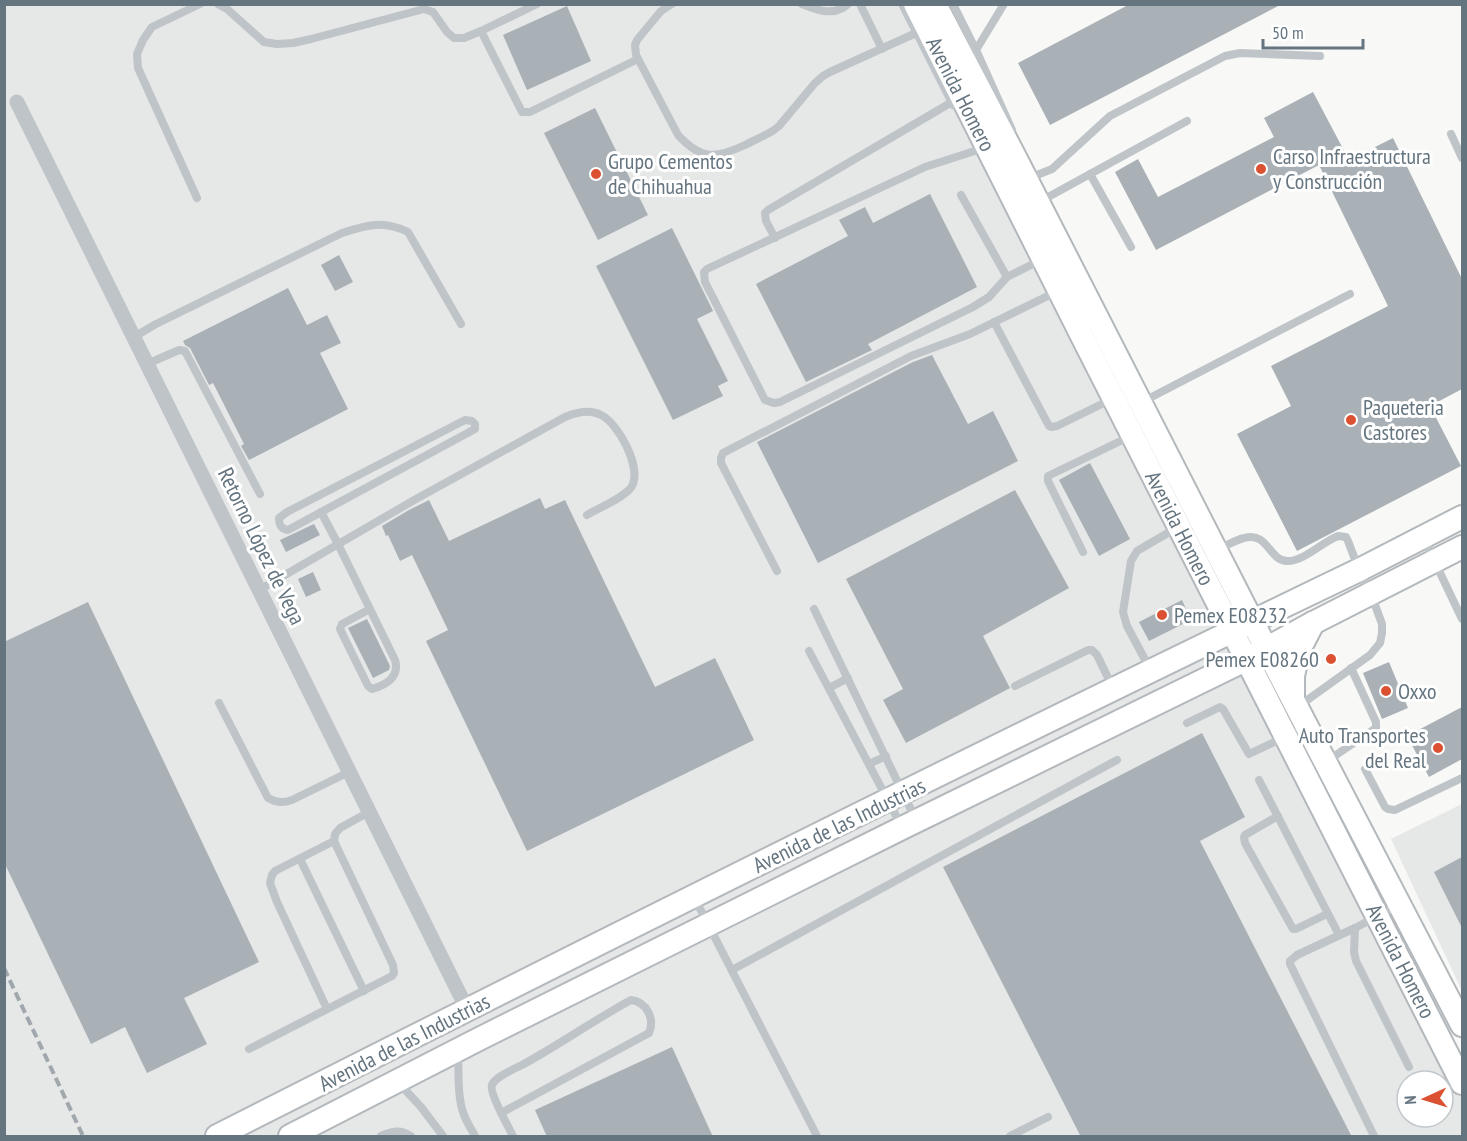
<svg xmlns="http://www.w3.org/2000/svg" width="1467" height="1141" font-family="'PT Sans Narrow',sans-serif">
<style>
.built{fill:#e6e7e7;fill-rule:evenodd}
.building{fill:#a9b1b7}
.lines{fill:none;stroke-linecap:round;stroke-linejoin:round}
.primary-casing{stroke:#b3b8bc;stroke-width:26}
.service{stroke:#bfc4c8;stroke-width:8}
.minor{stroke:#bfc4c8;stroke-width:15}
.primary{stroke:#fff;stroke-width:22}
.rail{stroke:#a1a8ad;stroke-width:4;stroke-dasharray:9 4.5;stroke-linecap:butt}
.poi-dot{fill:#dc5132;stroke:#fff;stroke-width:2}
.labels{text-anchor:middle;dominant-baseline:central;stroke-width:6;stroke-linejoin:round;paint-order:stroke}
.street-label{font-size:22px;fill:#657580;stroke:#fff}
.poi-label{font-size:22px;fill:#657580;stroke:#fff;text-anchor:start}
</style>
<rect width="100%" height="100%" fill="#f8f8f6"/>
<g class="built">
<path d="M5,4L905,5L1462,1089V1136H5ZM1407,1081H1443V1117H1407Z"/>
<path d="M1462,804V991L1391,839Z"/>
</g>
<g class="building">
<path d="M1130,4H1282L1050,125L1018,63Z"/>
<path d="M567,6L591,61L527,90L503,35Z"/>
<path d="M1313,92L1349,160L1393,138L1462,279V389L1430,406L1461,466L1297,551L1237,434L1291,406L1271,366L1388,306L1319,165L1156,250L1115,172L1138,159L1158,197L1274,137L1264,118Z"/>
<path d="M595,108L648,215L598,240L544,133Z"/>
<path d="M930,194L977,287L868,344L872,350L806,382L756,284L848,236L839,220L865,207L873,223Z"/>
<path d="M672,228L713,311L697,319L728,381L718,386L723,396L673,420L596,266Z"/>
<path d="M339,255L353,282L335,291L321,265Z"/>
<path d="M288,288L307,325L327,315L341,343L320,353L348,409L249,460L241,446L244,444L213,383L209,385L190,348L185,345L183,341Z"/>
<path d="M932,355L968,424L993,411L1018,461L818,563L757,442L913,362Z"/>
<path d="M1090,463L1130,539L1099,556L1059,480Z"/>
<path d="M1015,490L1069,588L983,636L1010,688L906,743L883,700L903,689L846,579Z"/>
<path d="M540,498L545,509L565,500L655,687L715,658L754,740L527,851L426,641L448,630L412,555L400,561L388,535L386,536L382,526L409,510L429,500L449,541Z"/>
<path d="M314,524L320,535L286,552L280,540Z"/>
<path d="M313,572L321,590L306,597L298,579Z"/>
<path d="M1182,600L1191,620L1149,641L1139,622Z"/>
<path d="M88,602L259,962L184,998L207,1044L147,1073L125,1027L91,1044L4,862V642Z"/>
<path d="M367,619L390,666L389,670L373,678L348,628Z"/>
<path d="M1389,662L1408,708L1382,719L1363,673Z"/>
<path d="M1462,707V759L1429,777L1407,736Z"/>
<path d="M1202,733L1245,817L1200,841L1352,1137H1081L943,867Z"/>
<path d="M1462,857V928L1434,872Z"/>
<path d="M672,1047L713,1137H547L535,1110Z"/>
</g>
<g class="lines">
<g class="primary-casing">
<g id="primary">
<path d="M915,4L1085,342L1462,1083"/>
<path d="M935,4L1017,161L1252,621L1462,1025"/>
<path d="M1293,697V676L1298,652L1313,623"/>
<path d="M217,1136C596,944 976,754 1359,570L1462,517"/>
<path d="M290,1136L481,1038L902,828L1247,659L1313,623L1462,547"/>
</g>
</g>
<g class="service">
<path d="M218,4L227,9L264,42L277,44L293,43L311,39L424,9L433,12L447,32L454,38H464L481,31"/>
<path d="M537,4L481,31L522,112H530L638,59"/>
<path d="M672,4L661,11L637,40L635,45L636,55L678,135C701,160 715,159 745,145C754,140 765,136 774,130L779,126L815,83L823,76L830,72L916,33"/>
<path d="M802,4C817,10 834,17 848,4"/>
<path d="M860,4L882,49"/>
<path d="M902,4L953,105"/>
<path d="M953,4L976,50L1012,130"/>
<path d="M976,50L1004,4"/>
<path d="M1451,134L1462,158"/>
<path d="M984,148L925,167L707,269L704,272L705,282L765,400L774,403L780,402L973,307L989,297L1007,277L1041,260"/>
<path d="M1090,174L1131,247"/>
<path d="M1027,179L1052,169L1110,116L1225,56L1240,53L1320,56"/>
<path d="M961,195L1007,277"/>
<path d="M197,198L138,68L137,54L143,40L152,27L200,4"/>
<path d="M1039,202L1187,121"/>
<path d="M775,238L766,221L765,213L768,210L952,102"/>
<path d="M994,322L1049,426L1051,427L1057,426L1112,399"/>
<path d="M134,337L156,324L342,233C367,225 383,220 408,232L461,324"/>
<path d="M147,364L179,350L185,351L260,494"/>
<path d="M1142,402L1350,294"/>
<path d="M465,420L472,421L475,424V429L288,530C281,529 279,525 279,518L287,512Z"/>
<path d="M321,512L338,544L395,660C400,677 386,685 372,689L368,686L340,629L342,624L370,609"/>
<path d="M1424,539L1462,619"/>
<path d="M1217,550C1226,546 1235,540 1244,538C1268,531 1269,561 1287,561C1303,562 1322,542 1338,536L1346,537L1348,541L1359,570L1371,594L1382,624V633L1380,643L1370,655L1299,706"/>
<path d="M1083,552L1048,481V476L1131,436"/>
<path d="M777,571L721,463V458L723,453L911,356L970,334L1058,291"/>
<path d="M259,590L416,499L565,417C577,412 590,409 601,415C619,424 640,465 633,484C629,496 598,508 587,515"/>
<path d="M814,609L916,820"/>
<path d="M809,651L902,827"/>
<path d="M1150,669L1127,626L1123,612L1131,561L1137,551L1178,527"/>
<path d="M1015,686L1088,650H1092L1097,655L1113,688"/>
<path d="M829,688L848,678"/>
<path d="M219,703L268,798C277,803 283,803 292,800L349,772"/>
<path d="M1187,723L1220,707L1223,709L1249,754L1306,727"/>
<path d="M1327,761L1376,728V722L1351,668"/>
<path d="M869,764L886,756"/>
<path d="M1365,769L1385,807L1388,809L1395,810L1462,778"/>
<path d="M1259,780L1339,935"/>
<path d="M1278,816L1245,835L1244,837L1245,843L1293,929H1296L1327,914"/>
<path d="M300,859L364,991"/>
<path d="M694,897L817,1136"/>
<path d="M1355,928L1354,952L1356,961L1409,1067"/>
<path d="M732,970L1117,760"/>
<path d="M327,1009L277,902L270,883L272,875L275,871L334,841"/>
<path d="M249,1049L392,976L394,973L393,965L334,841L335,834L340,828L369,812"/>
<path d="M458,1054C459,1074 457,1096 464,1115C467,1123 472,1130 475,1136"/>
<path d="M398,1082L421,1107L443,1136"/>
<path d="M501,1113L649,1033C655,1019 647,1002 631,1000C594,1020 559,1045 522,1065C514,1069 495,1077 492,1085C489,1093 509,1128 513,1136"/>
<path d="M381,1136C392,1131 400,1129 411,1136"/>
<path d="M1010,1136L1048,1117"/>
<path d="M1374,1136L1290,964V961L1297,955L1355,928L1399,905"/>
</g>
<path class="minor" d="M17,102L467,1009"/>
<use href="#primary" class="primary"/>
<path class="rail" d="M4,968L83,1136"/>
</g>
<g class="poi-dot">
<circle cx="1261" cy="169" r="6"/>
<circle cx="596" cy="174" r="6"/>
<circle cx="1351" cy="420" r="6"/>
<circle cx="1162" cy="615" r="6"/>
<circle cx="1331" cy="659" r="6"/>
<circle cx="1386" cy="691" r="6"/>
<circle cx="1438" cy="748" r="6"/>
</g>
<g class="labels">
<g class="street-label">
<text transform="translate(961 94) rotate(63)">Avenida Homero</text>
<text transform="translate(1180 528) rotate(63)">Avenida Homero</text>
<text transform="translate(262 546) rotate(64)">Retorno López de Vega</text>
<text transform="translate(839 825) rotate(-26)">Avenida de las Industrias</text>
<text transform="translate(1401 961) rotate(63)">Avenida Homero</text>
<text transform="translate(404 1042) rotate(-27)">Avenida de las Industrias</text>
</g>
<g class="poi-label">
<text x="1273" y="156">Carso Infraestructura<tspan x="1273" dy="25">y Construcción</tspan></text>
<text x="608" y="161">Grupo Cementos<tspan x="608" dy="25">de Chihuahua</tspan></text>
<text x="1363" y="407">Paqueteria<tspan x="1363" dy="25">Castores</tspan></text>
<text x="1174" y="615">Pemex E08232</text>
<text x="1319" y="659" text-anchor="end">Pemex E08260</text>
<text x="1398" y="691">Oxxo</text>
<text x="1426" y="735" text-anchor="end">Auto Transportes<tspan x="1426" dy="25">del Real</tspan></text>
</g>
</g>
<rect width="1467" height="1141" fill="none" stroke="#657580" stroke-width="12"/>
<g transform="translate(1425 1099) rotate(266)"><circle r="28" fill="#ffffff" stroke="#c1c8cc" stroke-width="1.5"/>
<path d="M0-4.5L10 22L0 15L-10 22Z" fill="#dc5132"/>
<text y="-9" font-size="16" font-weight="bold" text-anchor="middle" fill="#657580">N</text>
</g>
<path d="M1263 39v9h100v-9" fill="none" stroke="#657580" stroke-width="3"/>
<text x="1272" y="39" font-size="18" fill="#657580" stroke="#ffffff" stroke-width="4.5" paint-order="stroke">50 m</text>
</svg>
